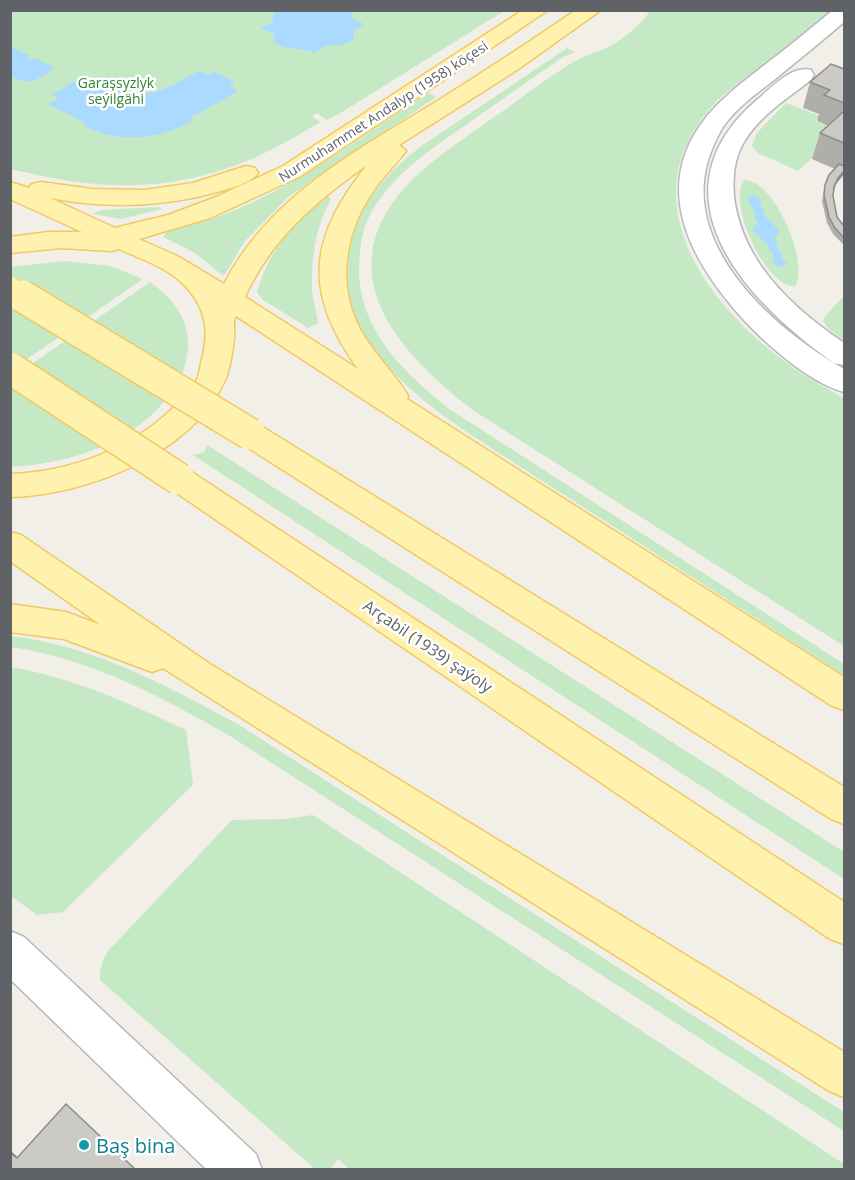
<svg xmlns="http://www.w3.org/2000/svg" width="855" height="1180" font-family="'Open Sans',sans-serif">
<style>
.green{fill:#c5e8c5}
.water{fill:#aadaff}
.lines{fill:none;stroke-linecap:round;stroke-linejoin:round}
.minor-casing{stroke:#b5b8bc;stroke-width:3}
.major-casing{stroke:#f2c960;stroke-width:3}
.minor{fill:#fff;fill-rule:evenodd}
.major{fill:#fff2af;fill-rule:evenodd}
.major-bridge-far1-casing{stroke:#f2c960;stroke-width:26;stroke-linecap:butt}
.major-bridge-casing{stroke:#f2c960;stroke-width:34;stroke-linecap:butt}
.major-bridge-far1{stroke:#fff2af;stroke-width:24}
.major-bridge{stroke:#fff2af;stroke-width:31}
.wall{fill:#afaea9}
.shaded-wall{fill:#8f8d8a}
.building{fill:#cccac5;stroke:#8f8d8a;stroke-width:1.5}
.culture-dot{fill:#0f9aa8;stroke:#fff;stroke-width:2}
.labels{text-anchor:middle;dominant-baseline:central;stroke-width:5;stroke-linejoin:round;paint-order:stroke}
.far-park-label{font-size:14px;fill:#348238;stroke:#fff}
.far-street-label{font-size:14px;fill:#5f6368;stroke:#fff}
.street-label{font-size:16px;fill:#5f6368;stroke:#fff}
.near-culture-label{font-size:20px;fill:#0d838f;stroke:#fff;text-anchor:start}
</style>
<rect width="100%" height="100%" fill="#f1efe8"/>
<g class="green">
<path d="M651,10L831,11L722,96C628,186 694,292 779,357C799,373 822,386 844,398V646L474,411C408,360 330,283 397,197C421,166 456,145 487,122C517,102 546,78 577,60C587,54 600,52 610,46C626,37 640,25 651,10Z"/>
<path d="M11,11H504L339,114L327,120L317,113L312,116L320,122C299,134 279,147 256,157C171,194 99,191 11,169Z"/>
<path d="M567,48L575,52L563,57C534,77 505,97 477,117C438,145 389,174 368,219C361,234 360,251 359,267C358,330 405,374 451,410L844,664V675C768,626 692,577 616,528C583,507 549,485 516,464C456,425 381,381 353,311C349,300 348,287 348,276C346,219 378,180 420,147Z"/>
<path d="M428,93L436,97L288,197L245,241L225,274L222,275L195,253L163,237L167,231C265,212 346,147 428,93Z"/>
<path d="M786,103L820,116L815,121L841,132L798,171L758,153L752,146L757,133Z"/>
<path d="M744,180C773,178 810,262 795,286C767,289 727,205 744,180Z"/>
<path d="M326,197H329L331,199C315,228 311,258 312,291C313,302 317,312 318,323L308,328L262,299L257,292C268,252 293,223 326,197Z"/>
<path d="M158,207L163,209L121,219L93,214L101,210Z"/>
<path d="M65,261L110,266L143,279L11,370L10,267Z"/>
<path d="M150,282C227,336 174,413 108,444C77,458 44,465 11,467L10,379Z"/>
<path d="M844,296V341L829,329L823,321L826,315Z"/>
<path d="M207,445L844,852V879L193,455L204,452Z"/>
<path d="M11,636C94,646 166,685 239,725L844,1112V1131L230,736C160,696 91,659 11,647Z"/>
<path d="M11,667C74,678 128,703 186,730L193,785L63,912L37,915L11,896Z"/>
<path d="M313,815L844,1164V1169L350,1170L338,1159L330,1169H315L100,980C99,970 103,958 109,950L232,820L286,819Z"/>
</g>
<g class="water">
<path d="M277,10L352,11V18L364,24L353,31L354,39L343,45H327L315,53C299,46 286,51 274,42V34L261,28L274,21L272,17Z"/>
<path d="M10,47L29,55L27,57L32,60L35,58L53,67L51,68L53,70C34,80 31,87 11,76Z"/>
<path d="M199,71L208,75L214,72L235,82L229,86L238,91L190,118L193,120C159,140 119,144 84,126L87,124L48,104L58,98L52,95L75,81L82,84L92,78C143,103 151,97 199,71Z"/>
<path d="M752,195L758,197L761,203L759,204L765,212L763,214L780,231L775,237L777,247L782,254L781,257L787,264L782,267L775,265L772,259L774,256L768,248L769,246C768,245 753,231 752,229L757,223L754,216L756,214L747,198Z"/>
</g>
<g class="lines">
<g class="minor-casing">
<g id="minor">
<path d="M833,10H844V22C821,42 797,61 774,80C756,94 736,108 723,127C719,133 716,140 713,147C674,236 764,321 834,363C746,302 646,194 758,99C772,87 792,65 811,70L814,75L811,80C788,98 759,116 744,142C733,160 732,183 735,204C746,266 794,309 844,343V365L834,363L844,369V392C805,381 755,335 730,304C683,247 655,180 707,116C723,97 743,82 762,67C786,49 809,30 833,10Z"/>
<path d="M10,931L24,937L256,1154L262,1170H207L10,979Z"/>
</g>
</g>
<g class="major-casing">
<g id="major">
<path d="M523,10H548L301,176L210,218L139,239L179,257L224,284C269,196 358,150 439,100C485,71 531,41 576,10H601L517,70L399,145L406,151C396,165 383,176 374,190C345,231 336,284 360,329C372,351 390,369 404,389L408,396L407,399L844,677V710L832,706L236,316C232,323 235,330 234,338C233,350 230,367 226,378C194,454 87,495 10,497V474C70,472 129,450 172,409C182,399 193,390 198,377C200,370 201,362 203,355C210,325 203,302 180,281C164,266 138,258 119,249L112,251L61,248L10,253V237L48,232H82L10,199V182L29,188L32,184L41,182L92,189L145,190L193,183L246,166L255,168L258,173C251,183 233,187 221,191C165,207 108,209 50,198L115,228L168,215L216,197L283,166ZM367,165C309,238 302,291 358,369L245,297C271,239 316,201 367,165Z"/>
<path d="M250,423L261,426L844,787V824L831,819L239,442L235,434L239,426Z"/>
<path d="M179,468L190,471L844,902V944L830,939L168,487L164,479L168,471Z"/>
<path d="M10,532L21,535L210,664L844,1052V1097L829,1091L163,668L152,672L64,639L10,632V604L66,612L101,625L10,561Z"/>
</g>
</g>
<use href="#minor" class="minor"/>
<use href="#major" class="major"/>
<g class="major-bridge-far1-casing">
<path id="major-bridge-far1" d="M10,289L25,298"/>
</g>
<g class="major-bridge-casing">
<g id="major-bridge">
<path d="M22,296L250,434"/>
<path d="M10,368L179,479"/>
</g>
</g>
<use href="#major-bridge-far1" class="major-bridge-far1"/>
<use href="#major-bridge" class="major-bridge"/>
</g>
<path class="wall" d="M844,69V174L836,184L833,196L837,217L844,226V245L833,234L827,223L822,201L825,185L835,169L812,159L820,133L828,126L817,121L819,114L803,108L810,82Z"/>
<g class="shaded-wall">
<path d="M844,171V174L836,184L833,192L838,178Z"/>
<path d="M10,1150L31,1170L17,1158L10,1153Z"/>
</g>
<g class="building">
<path d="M831,64L844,69V103L824,95L830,90L810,82Z"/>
<path d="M844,111V143L820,133Z"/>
<path d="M839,164L844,166V171L838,178L834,187L833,196L837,217L844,226V238L835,228L829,217L824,195L825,185L829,175Z"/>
<path d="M66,1104L136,1170H10V1153L17,1158Z"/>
</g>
<circle class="culture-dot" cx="84" cy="1145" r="6"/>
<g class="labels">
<g class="far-park-label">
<text x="116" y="82">Garaşsyzlyk<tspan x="116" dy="16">seýilgähi</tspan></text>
</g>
<g class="far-street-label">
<text transform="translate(383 111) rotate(-33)">Nurmuhammet Andalyp (1958) köçesi</text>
</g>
<g class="street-label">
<text transform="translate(428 646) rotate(34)">Arçabil (1939) şaýoly</text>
</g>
<g class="near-culture-label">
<text x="96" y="1145">Baş bina</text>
</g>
</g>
<rect width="855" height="1180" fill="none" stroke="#5f6368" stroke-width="24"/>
</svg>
